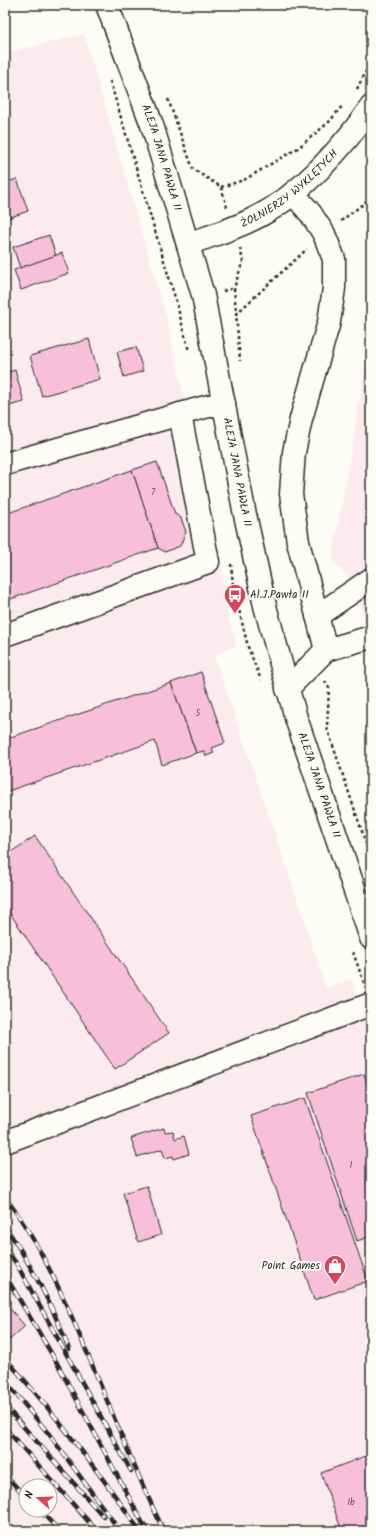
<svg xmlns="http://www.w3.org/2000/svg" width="376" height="1536" font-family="Kalam,sans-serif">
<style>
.built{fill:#fbeaee;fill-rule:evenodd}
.building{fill:#f7c0d8;stroke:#2b2b2b}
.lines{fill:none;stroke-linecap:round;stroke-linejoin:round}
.minor-casing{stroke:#2b2b2b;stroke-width:25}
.major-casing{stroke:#2b2b2b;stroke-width:25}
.path{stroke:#2b2b2b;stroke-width:2.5;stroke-dasharray:3 3;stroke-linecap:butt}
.minor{stroke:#fdfcf7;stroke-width:22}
.major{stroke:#fdfcf7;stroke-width:22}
.rail-casing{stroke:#2b2b2b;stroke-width:4.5}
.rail{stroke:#fdfcf7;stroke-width:3;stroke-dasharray:9;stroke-linecap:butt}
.labels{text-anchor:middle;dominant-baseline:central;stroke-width:4;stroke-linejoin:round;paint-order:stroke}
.number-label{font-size:9px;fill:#5e5056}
.street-label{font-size:11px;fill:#2b2b2b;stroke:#fdfcf7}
.poi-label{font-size:11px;fill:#2b2b2b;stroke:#fdfcf7;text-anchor:start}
</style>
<rect width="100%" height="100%" fill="#fdfcf7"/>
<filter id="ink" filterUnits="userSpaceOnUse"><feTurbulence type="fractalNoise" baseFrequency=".025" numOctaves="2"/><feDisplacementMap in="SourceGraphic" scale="8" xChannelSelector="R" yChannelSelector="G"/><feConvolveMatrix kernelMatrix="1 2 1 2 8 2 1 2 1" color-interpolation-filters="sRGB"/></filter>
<g filter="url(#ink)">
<g class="built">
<path d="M84,34L167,320L221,560L224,601L236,646L214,655L305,922L326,989L351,979L371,1035V1531H5V57L7,53ZM26,1486H50V1510H26Z"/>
<path d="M371,335V636L352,581L332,560Z"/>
</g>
<g class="building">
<path d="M17,179L28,211L5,219V183Z"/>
<path d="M49,235L56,256L20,268L13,247Z"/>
<path d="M62,253L69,273L21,290L14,270Z"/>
<path d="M89,339L100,379L42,396L30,356Z"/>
<path d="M136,347L143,371L124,377L117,352Z"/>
<path d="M15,370L24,402L5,407V373Z"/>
<path d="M157,462L175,514L181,518L186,532L180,546L165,552L158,548L132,470Z"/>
<path d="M132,470L158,548L5,601V514Z"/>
<path d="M201,672L225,743L212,748L214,753L206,756L204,751L196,753L171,683Z"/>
<path d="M171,683L196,753L162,765L155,741L5,792V739Z"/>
<path d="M35,836L169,1033L115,1069L5,906V856Z"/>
<path d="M364,1074L371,1094V1236L357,1241L308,1093Z"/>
<path d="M305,1098L368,1281L314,1300L251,1116Z"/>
<path d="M164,1128L165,1132L173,1131L175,1139L184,1136L189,1154L174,1159L173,1156L165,1158L162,1149L137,1157L131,1138Z"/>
<path d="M147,1186L161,1235L138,1242L123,1193Z"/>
<path d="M5,1294L10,1300L6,1304L25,1326L6,1343L5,1341Z"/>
<path d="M371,1454V1531H342L321,1473Z"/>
</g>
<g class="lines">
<g class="minor-casing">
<g id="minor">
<path d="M293,193L311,214L324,234L334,259V288L329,322L301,419L294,452L291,494L298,542L326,650"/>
<path id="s1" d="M188,244C213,235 238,228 261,215C302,193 345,145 371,107"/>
<path d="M5,464L205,407L224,403"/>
<path d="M317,616L371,579"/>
<path d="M5,635L208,562L180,414"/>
<path d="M287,689L326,650L371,637"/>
<path d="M5,1142L371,1004"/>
</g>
</g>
<g class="major-casing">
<g id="major">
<path id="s2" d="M107,5L152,125L203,295L244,510L265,606L296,718L371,938"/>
</g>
</g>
<g class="path">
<path d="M110,81L176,301L189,351"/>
<path d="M357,89L371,61"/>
<path d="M168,99L193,169L221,187L227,207"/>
<path d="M221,187L244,180L298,148L329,122L343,105"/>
<path d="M341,221L371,198"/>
<path d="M240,248L243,261L234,288L240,361"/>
<path d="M223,291L234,288"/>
<path d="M236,314L307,249"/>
<path d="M231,564L233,585L248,647L261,680"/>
<path d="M325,681L329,688L327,728L371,858"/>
<path d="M353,952L364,983"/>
</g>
<use href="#minor" class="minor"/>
<use href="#major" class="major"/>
<g class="rail-casing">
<g id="rail">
<path d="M5,1197C41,1244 65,1300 88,1355C113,1414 136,1474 164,1531"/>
<path d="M5,1226C31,1264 52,1305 69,1349"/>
<path d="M5,1248L16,1263L131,1471"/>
<path d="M5,1275L57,1363L147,1531"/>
<path d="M5,1358C54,1412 98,1471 140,1531"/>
<path d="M5,1381L49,1434L120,1531"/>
<path d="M5,1406L103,1516"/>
<path d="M5,1428L97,1531"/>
<path d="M5,1475L26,1497"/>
<path d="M39,1510L60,1531"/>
</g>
</g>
<use href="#rail" class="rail"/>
</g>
</g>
<defs>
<g id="bus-pin" transform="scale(1.15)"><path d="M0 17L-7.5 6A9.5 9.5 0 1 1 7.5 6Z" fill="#d1495b" stroke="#fdfcf7"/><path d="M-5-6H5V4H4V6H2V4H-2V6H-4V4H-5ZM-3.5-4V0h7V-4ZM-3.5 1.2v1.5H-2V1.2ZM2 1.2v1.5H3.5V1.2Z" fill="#fff"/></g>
<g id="shop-pin" transform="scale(1.15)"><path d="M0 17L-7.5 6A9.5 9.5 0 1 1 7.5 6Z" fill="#d1495b" stroke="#fdfcf7"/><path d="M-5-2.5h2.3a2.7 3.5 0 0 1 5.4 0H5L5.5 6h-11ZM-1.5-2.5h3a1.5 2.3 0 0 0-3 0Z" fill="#fff"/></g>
</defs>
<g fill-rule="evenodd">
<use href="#bus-pin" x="235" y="595"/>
<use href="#shop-pin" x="335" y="1266"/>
</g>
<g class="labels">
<g class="number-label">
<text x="153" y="492">7</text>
<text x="198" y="713">5</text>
<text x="351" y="1165">1</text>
<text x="351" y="1502">1b</text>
</g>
<g class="street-label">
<text stroke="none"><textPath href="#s2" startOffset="162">ALEJA JANA PAWŁA II</textPath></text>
<text stroke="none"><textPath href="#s1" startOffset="117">ŻOŁNIERZY WYKLĘTYCH</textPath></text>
<text stroke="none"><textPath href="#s2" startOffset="486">ALEJA JANA PAWŁA II</textPath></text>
<text stroke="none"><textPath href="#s2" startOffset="810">ALEJA JANA PAWŁA II</textPath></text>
</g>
<g class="poi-label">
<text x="250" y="595">Al.J.Pawła II</text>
<text x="320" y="1266" text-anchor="end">Point Games</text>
</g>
</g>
<rect width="376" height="1536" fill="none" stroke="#fdfcf7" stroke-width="20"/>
<rect x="10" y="10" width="356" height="1516" fill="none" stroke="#2b2b2b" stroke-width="1.5" filter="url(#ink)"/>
<g transform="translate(38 1498) rotate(290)"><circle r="19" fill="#fdfcf7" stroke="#a9a8a5"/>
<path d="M0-3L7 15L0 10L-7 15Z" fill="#d1495b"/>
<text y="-6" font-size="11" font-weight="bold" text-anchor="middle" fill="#2b2b2b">N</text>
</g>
</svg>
